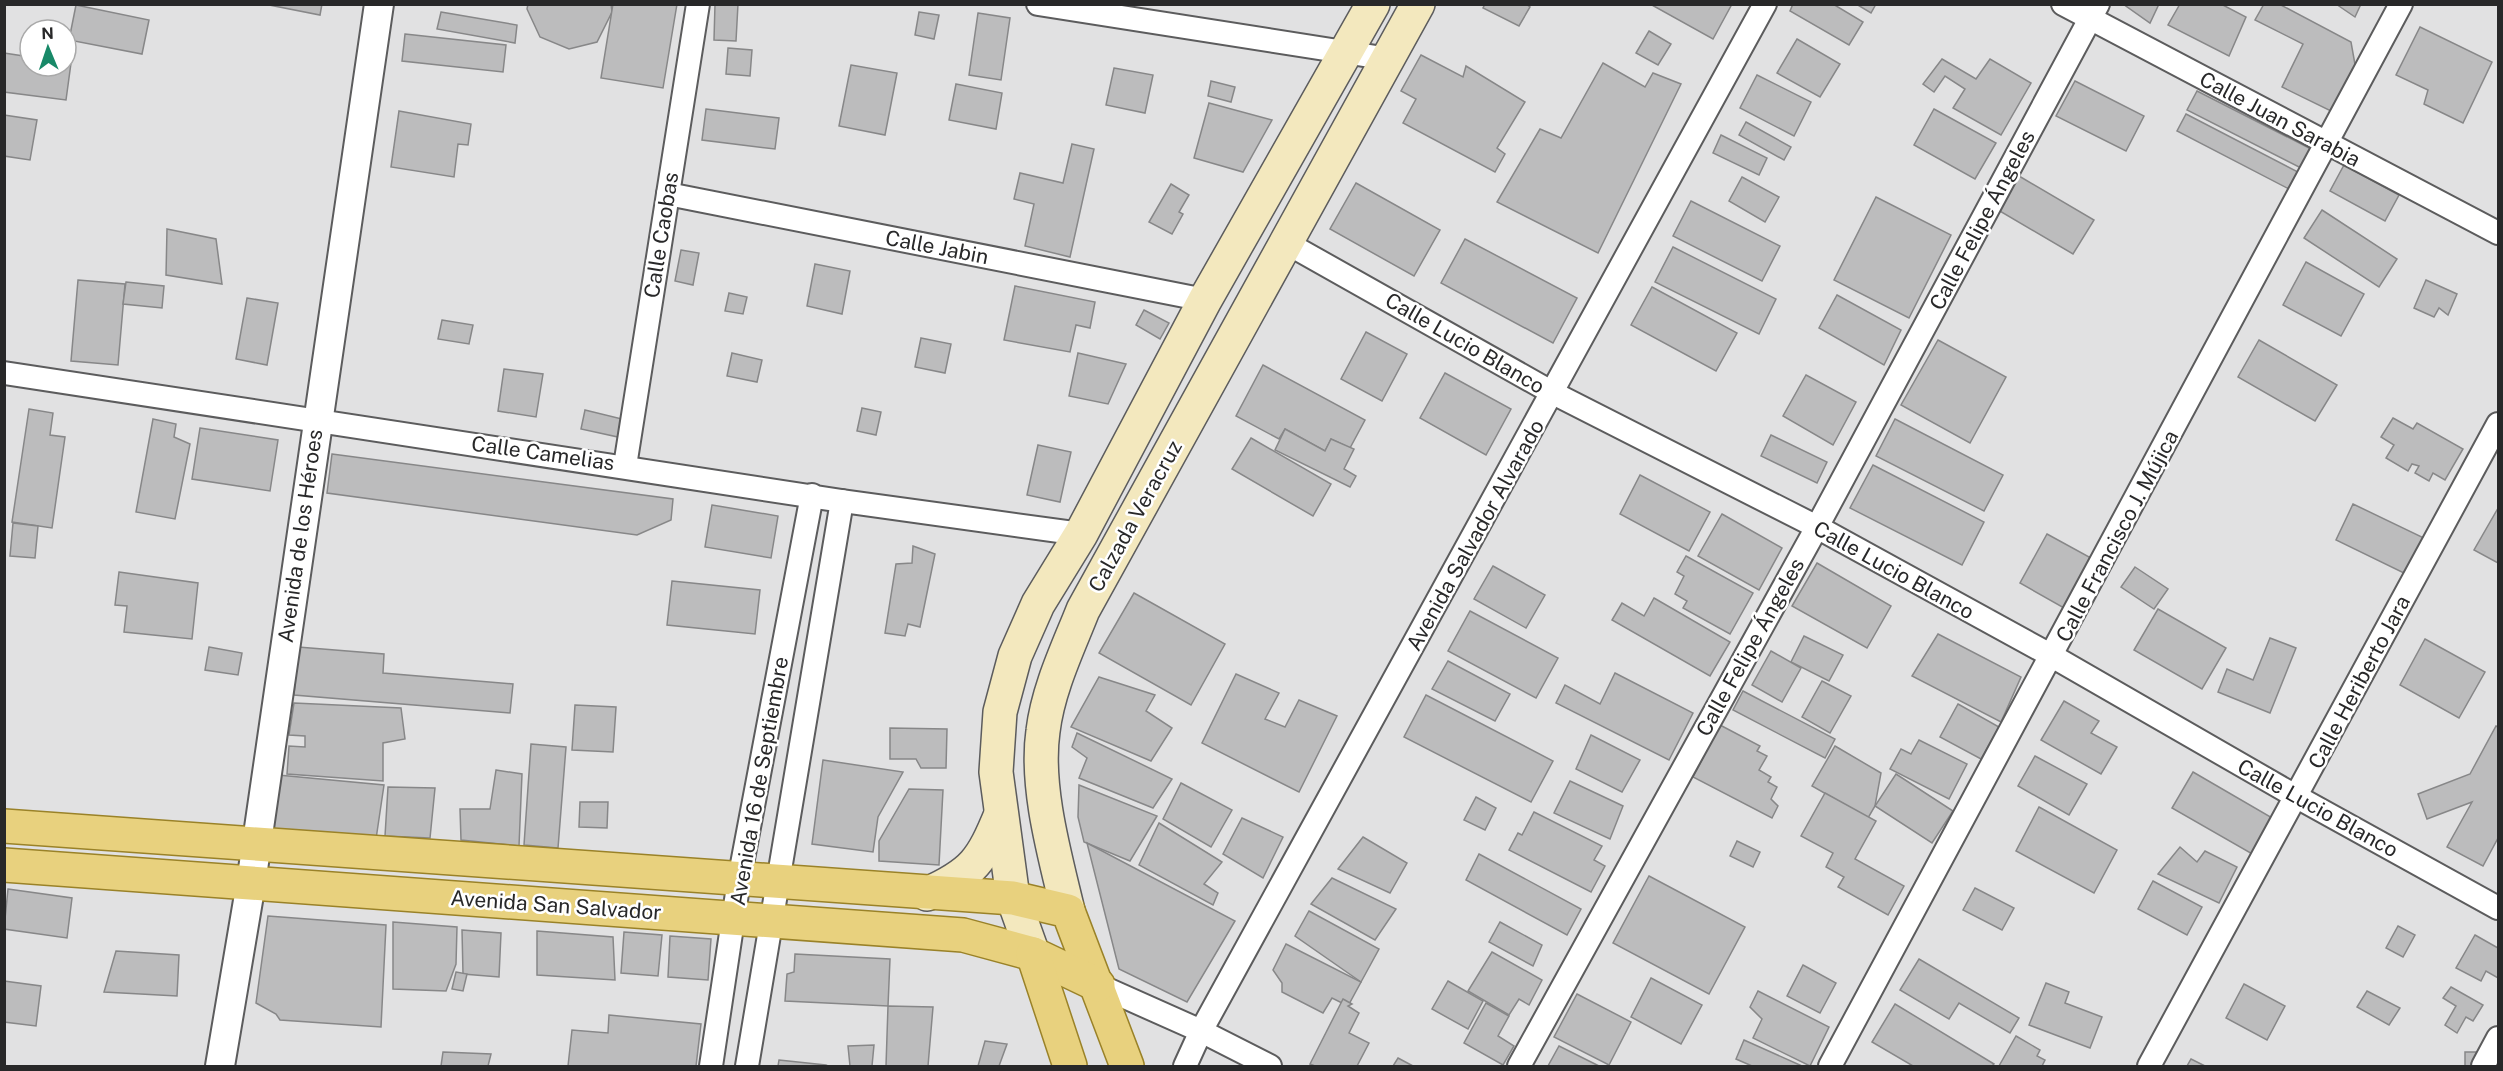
<svg xmlns="http://www.w3.org/2000/svg" width="2503" height="1071" font-family="'Public Sans',sans-serif">
<style>
.building{fill:#bcbcbd;stroke:#878788;stroke-width:1.5}
.lines{fill:none;stroke-linecap:round;stroke-linejoin:round}
.minor-casing{stroke:#5c5c5d;stroke-width:26}
.tertiary-casing{stroke:#5c5c5d;stroke-width:32}
.secondary-casing{stroke:#5c5c5d;stroke-width:36}
.primary-casing{stroke:#9a8228;stroke-width:36}
.minor{stroke:#fff;stroke-width:22}
.tertiary{stroke:#fff;stroke-width:28}
.secondary{stroke:#f3e8be;stroke-width:33}
.primary{stroke:#e8d17e;stroke-width:33}
.labels{text-anchor:middle;dominant-baseline:central;stroke-width:5;stroke-linejoin:round;paint-order:stroke}
.street-label{font-size:21px;fill:#282829;stroke:#fff}
</style>
<rect width="100%" height="100%" fill="#e1e1e2"/>
<g class="building">
<path d="M264,4H322L320,15Z"/>
<path d="M528,4H611L612,12L597,42L569,49L540,37L527,9Z"/>
<path d="M613,4H677L663,88L601,78Z"/>
<path d="M715,4H738L736,41L714,40Z"/>
<path d="M1485,4H1526L1530,7L1519,26L1483,8Z"/>
<path d="M1650,4H1732L1713,39Z"/>
<path d="M1793,4H1833L1863,22L1849,45L1790,11Z"/>
<path d="M1856,4H1876L1871,13Z"/>
<path d="M2123,4H2159L2150,23Z"/>
<path d="M2180,4H2221L2246,17L2229,56L2168,25Z"/>
<path d="M2264,4H2279L2351,42L2356,70L2335,113L2282,87L2303,44L2255,20Z"/>
<path d="M2336,4H2361L2355,17Z"/>
<path d="M76,5L149,20L142,54L69,40Z"/>
<path d="M441,12L517,25L515,43L437,29Z"/>
<path d="M919,12L939,15L934,39L915,35Z"/>
<path d="M978,13L1010,18L1001,80L969,75Z"/>
<path d="M2420,27L2492,62L2463,123L2424,104L2428,90L2396,75Z"/>
<path d="M1649,31L1671,44L1658,65L1636,53Z"/>
<path d="M405,34L506,45L503,72L402,61Z"/>
<path d="M1797,39L1840,64L1820,97L1777,73Z"/>
<path d="M728,48L752,50L750,76L726,74Z"/>
<path d="M4,53L30,57V66H66V62L71,63L66,100L4,92Z"/>
<path d="M1421,55L1463,77L1466,66L1525,102L1497,148L1505,154L1495,172L1403,123L1416,99L1401,91Z"/>
<path d="M1942,59L1976,79L1990,59L2031,83L2001,135L1953,108L1965,89L1945,76L1934,92L1923,84Z"/>
<path d="M1603,63L1645,87L1653,73L1681,84L1598,253L1497,202L1540,129L1561,138Z"/>
<path d="M851,65L897,73L885,135L839,126Z"/>
<path d="M1114,68L1153,75L1145,113L1106,105Z"/>
<path d="M1757,75L1811,102L1794,136L1740,108Z"/>
<path d="M1211,81L1235,87L1231,102L1208,96Z"/>
<path d="M2075,81L2144,116L2126,151L2056,116Z"/>
<path d="M956,84L1002,93L996,129L949,120Z"/>
<path d="M2197,91L2311,149L2301,168L2187,110Z"/>
<path d="M1209,103L1272,120L1243,172L1194,158Z"/>
<path d="M706,109L779,118L775,149L702,140Z"/>
<path d="M1934,109L1996,143L1975,179L1914,145Z"/>
<path d="M399,111L471,124L468,145L458,144L454,177L391,167Z"/>
<path d="M2186,114L2298,172L2289,189L2177,131Z"/>
<path d="M4,115L37,120L30,160L4,156Z"/>
<path d="M1746,122L1791,147L1784,160L1739,135Z"/>
<path d="M1721,135L1767,158L1759,175L1713,153Z"/>
<path d="M1072,144L1094,149L1070,257L1025,246L1034,204L1014,199L1020,173L1063,183Z"/>
<path d="M2344,165L2399,195L2385,221L2330,191Z"/>
<path d="M2019,176L2094,220L2073,254L1998,210Z"/>
<path d="M1742,177L1779,197L1765,222L1729,201Z"/>
<path d="M1356,183L1440,230L1414,276L1330,229Z"/>
<path d="M1171,184L1189,195L1179,212L1183,214L1172,234L1149,222Z"/>
<path d="M1876,197L1951,235L1909,318L1834,280Z"/>
<path d="M1691,201L1780,246L1762,281L1673,236Z"/>
<path d="M2322,210L2397,259L2379,287L2304,238Z"/>
<path d="M167,229L216,239L222,284L166,275Z"/>
<path d="M1465,239L1577,298L1553,343L1441,283Z"/>
<path d="M1673,247L1776,299L1759,334L1655,282Z"/>
<path d="M681,250L699,253L693,285L675,281Z"/>
<path d="M2306,262L2364,294L2341,336L2283,305Z"/>
<path d="M815,264L850,271L842,314L807,306Z"/>
<path d="M78,280L125,284L118,365L71,361Z"/>
<path d="M2426,280L2457,294L2448,315L2439,308L2434,317L2414,308Z"/>
<path d="M126,282L164,286L162,308L123,304Z"/>
<path d="M1015,286L1095,302L1090,328L1076,325L1070,352L1004,340Z"/>
<path d="M1652,287L1737,333L1716,371L1631,325Z"/>
<path d="M729,293L747,297L743,314L725,311Z"/>
<path d="M1837,295L1901,330L1884,365L1819,328Z"/>
<path d="M247,298L278,303L267,365L236,359Z"/>
<path d="M1144,310L1169,323L1160,339L1136,325Z"/>
<path d="M442,320L473,325L469,344L438,339Z"/>
<path d="M1366,332L1407,354L1382,401L1341,379Z"/>
<path d="M921,338L951,344L945,373L915,367Z"/>
<path d="M1938,340L2006,377L1970,443L1901,405Z"/>
<path d="M2259,340L2337,385L2315,421L2238,377Z"/>
<path d="M732,353L762,360L757,382L727,376Z"/>
<path d="M1078,353L1126,364L1108,404L1069,396Z"/>
<path d="M1263,365L1365,420L1350,448L1331,439L1325,451L1285,429L1279,439L1236,416Z"/>
<path d="M504,369L543,374L536,417L498,411Z"/>
<path d="M1445,373L1511,409L1486,455L1420,418Z"/>
<path d="M1806,375L1856,402L1833,445L1783,416Z"/>
<path d="M862,408L881,412L876,435L857,431Z"/>
<path d="M29,409L53,413L50,435L65,437L52,528L12,522Z"/>
<path d="M585,410L622,419L618,437L581,429Z"/>
<path d="M2393,418L2413,429L2417,423L2463,449L2445,480L2433,473L2429,481L2415,473L2419,466L2412,464L2408,471L2386,458L2394,445L2381,437Z"/>
<path d="M153,419L176,424L174,437L190,444L175,519L136,512Z"/>
<path d="M1895,419L2003,475L1984,511L1876,456Z"/>
<path d="M200,428L278,440L270,491L192,479Z"/>
<path d="M1285,429L1325,451L1331,439L1354,449L1344,469L1356,476L1350,487L1275,450Z"/>
<path d="M1771,435L1827,462L1817,483L1761,456Z"/>
<path d="M1251,438L1331,484L1313,516L1232,469Z"/>
<path d="M1038,445L1071,452L1060,502L1027,495Z"/>
<path d="M332,454L673,499L671,520L637,535L327,493Z"/>
<path d="M1873,465L1984,522L1962,565L1850,508Z"/>
<path d="M1640,475L1710,512L1689,551L1620,514Z"/>
<path d="M2353,504L2426,539L2408,575L2336,540Z"/>
<path d="M712,505L778,516L771,558L705,547Z"/>
<path d="M2497,510L2498,511V563L2474,550Z"/>
<path d="M1722,514L1782,548L1759,590L1698,556Z"/>
<path d="M13,523L38,526L35,558L10,556Z"/>
<path d="M2047,534L2091,558L2064,608L2020,583Z"/>
<path d="M913,546L935,554L920,627L908,624L905,636L885,633L896,564L912,563Z"/>
<path d="M1686,556L1753,593L1730,634L1683,608L1687,601L1675,594L1684,576L1677,572Z"/>
<path d="M1817,563L1891,606L1867,648L1792,606Z"/>
<path d="M1493,566L1545,595L1526,628L1474,599Z"/>
<path d="M2135,567L2168,589L2154,609L2121,587Z"/>
<path d="M119,572L198,583L192,639L124,632L127,606L115,605Z"/>
<path d="M672,581L760,590L755,634L667,625Z"/>
<path d="M1134,593L1225,644L1191,705L1099,653Z"/>
<path d="M1654,598L1730,642L1710,676L1612,620L1622,603L1644,616Z"/>
<path d="M2158,609L2226,648L2202,689L2134,650Z"/>
<path d="M1470,611L1558,658L1536,698L1448,651Z"/>
<path d="M1938,634L2021,677L2001,722L1912,676Z"/>
<path d="M1804,636L1843,655L1829,681L1791,662Z"/>
<path d="M2270,638L2296,648L2270,713L2218,692L2227,669L2253,680Z"/>
<path d="M2425,639L2485,672L2459,718L2400,685Z"/>
<path d="M209,647L242,653L238,675L205,670Z"/>
<path d="M298,647L384,654L383,673L513,684L510,713L294,695Z"/>
<path d="M1771,651L1801,668L1782,702L1752,685Z"/>
<path d="M1448,661L1510,694L1495,721L1432,689Z"/>
<path d="M1615,673L1693,713L1669,760L1556,703L1565,685L1600,704Z"/>
<path d="M1236,674L1279,693L1265,719L1285,727L1299,700L1337,716L1299,792L1202,743Z"/>
<path d="M1099,677L1155,695L1146,711L1172,728L1151,761L1071,727Z"/>
<path d="M1822,681L1851,696L1830,733L1802,717Z"/>
<path d="M1743,691L1835,739L1825,758L1733,710Z"/>
<path d="M1426,695L1553,761L1531,802L1404,737Z"/>
<path d="M2064,701L2099,721L2091,733L2117,747L2101,774L2041,740Z"/>
<path d="M294,703L401,708L405,739L383,743V781L287,774L289,746L305,747V736L289,735Z"/>
<path d="M1958,704L1999,727L1981,759L1940,737Z"/>
<path d="M575,705L616,707L613,752L572,750Z"/>
<path d="M1720,725L1760,746L1757,751L1767,756L1759,770L1771,777L1768,782L1777,787L1771,799L1778,806L1772,818L1693,777Z"/>
<path d="M2496,726L2498,727V838L2483,866L2447,847L2472,802L2427,819L2418,794L2470,774Z"/>
<path d="M890,728L947,729L946,768H921L916,759H890Z"/>
<path d="M1077,733L1172,779L1153,808L1079,778L1087,758L1072,747Z"/>
<path d="M1591,735L1640,760L1622,792L1576,769Z"/>
<path d="M1919,740L1967,764L1949,799L1890,769L1901,749L1911,754Z"/>
<path d="M531,744L566,747L558,848L524,845Z"/>
<path d="M1835,746L1881,773L1875,806L1868,818L1812,786Z"/>
<path d="M2035,756L2087,784L2069,815L2018,786Z"/>
<path d="M823,760L903,772L878,817L873,852L812,844Z"/>
<path d="M496,770L522,774L519,846L461,840L460,809H490Z"/>
<path d="M2193,772L2274,819L2254,855L2172,808Z"/>
<path d="M1896,774L1953,811L1932,843L1875,806Z"/>
<path d="M278,775L384,785L376,839L271,832Z"/>
<path d="M1570,781L1623,806L1610,839L1554,813Z"/>
<path d="M1181,783L1232,810L1211,847L1163,819Z"/>
<path d="M1079,785L1157,816L1130,861L1084,842L1078,817Z"/>
<path d="M388,787L435,788L430,838L385,836Z"/>
<path d="M909,789L943,790L939,865L879,861V841Z"/>
<path d="M1825,793L1876,821L1855,859L1904,886L1888,915L1838,887L1844,877L1826,867L1833,853L1801,836Z"/>
<path d="M1476,797L1496,808L1485,830L1464,820Z"/>
<path d="M580,802H608L607,828L579,827Z"/>
<path d="M2039,807L2117,850L2094,893L2016,851Z"/>
<path d="M1534,812L1602,846L1594,860L1605,866L1591,892L1509,850L1518,833L1522,835Z"/>
<path d="M1242,818L1283,837L1263,878L1223,854Z"/>
<path d="M1159,823L1222,862L1204,884L1218,893L1213,905L1139,865Z"/>
<path d="M1363,837L1407,863L1390,893L1338,869Z"/>
<path d="M1737,841L1760,852L1753,867L1730,856Z"/>
<path d="M1087,843L1235,921L1187,1002L1119,969Z"/>
<path d="M2180,847L2197,862L2205,851L2237,867L2219,903L2158,874Z"/>
<path d="M1479,854L1581,909L1567,935L1466,880Z"/>
<path d="M1649,876L1745,927L1709,994L1613,943Z"/>
<path d="M1332,878L1396,909L1375,940L1311,904Z"/>
<path d="M2153,881L2202,907L2187,935L2138,909Z"/>
<path d="M1975,888L2014,908L2002,930L1963,910Z"/>
<path d="M8,889L72,898L67,938L4,929Z"/>
<path d="M1309,911L1379,949L1361,982L1295,936Z"/>
<path d="M268,916L386,925L381,1027L280,1020L276,1014L256,1003Z"/>
<path d="M393,922L457,927L456,964L446,991L393,989Z"/>
<path d="M1500,922L1542,945L1533,966L1489,942Z"/>
<path d="M2398,926L2415,935L2403,957L2386,948Z"/>
<path d="M462,930L501,933L499,977L463,974Z"/>
<path d="M537,931L613,937L615,980L537,975Z"/>
<path d="M624,932L662,935L658,976L621,973Z"/>
<path d="M2475,935L2498,948V978L2486,971L2481,981L2456,968Z"/>
<path d="M670,936L711,939L708,980L668,977Z"/>
<path d="M1286,944L1361,982L1348,1006L1332,998L1323,1013L1282,992V983L1273,970Z"/>
<path d="M116,951L179,955L177,996L104,992Z"/>
<path d="M1492,952L1542,980L1529,1005L1519,999L1509,1015L1468,991Z"/>
<path d="M795,954L890,959L888,1006L785,1001L787,974L794,972Z"/>
<path d="M1919,959L2019,1018L2010,1033L1959,1003L1949,1019L1900,990Z"/>
<path d="M1803,965L1836,983L1820,1013L1787,996Z"/>
<path d="M456,972L467,974L463,991L452,989Z"/>
<path d="M1651,978L1702,1005L1681,1044L1631,1017Z"/>
<path d="M4,981L41,986L36,1026L4,1022Z"/>
<path d="M1448,981L1483,1001L1468,1029L1432,1009Z"/>
<path d="M2046,983L2069,992L2065,1003L2102,1017L2090,1048L2029,1025Z"/>
<path d="M2244,984L2285,1006L2267,1040L2226,1018Z"/>
<path d="M2451,987L2483,1005L2473,1021L2466,1017L2457,1033L2445,1025L2456,1006L2443,998Z"/>
<path d="M1758,991L1829,1027L1810,1066L1753,1038L1762,1019L1750,1007Z"/>
<path d="M2367,991L2400,1008L2389,1025L2357,1007Z"/>
<path d="M1577,994L1631,1022L1609,1065L1554,1037Z"/>
<path d="M1343,999L1352,1004L1348,1006L1359,1013L1349,1033L1369,1043L1357,1066H1315L1310,1064Z"/>
<path d="M1486,1003L1509,1016L1498,1036L1514,1046L1503,1065L1464,1043Z"/>
<path d="M1895,1004L1994,1064L1992,1066H1913L1872,1042Z"/>
<path d="M888,1006L933,1007L928,1066H886Z"/>
<path d="M609,1015L701,1024L696,1066H568L572,1030L608,1033Z"/>
<path d="M2016,1036L2040,1050L2037,1056L2045,1060L2042,1066H1999Z"/>
<path d="M1744,1040L1802,1066H1752L1736,1059Z"/>
<path d="M985,1041L1007,1044L999,1066H978Z"/>
<path d="M874,1045L872,1066H850L848,1046Z"/>
<path d="M1559,1046L1599,1066H1548Z"/>
<path d="M443,1052L491,1054L488,1066H441Z"/>
<path d="M2465,1052H2478L2472,1066H2465Z"/>
<path d="M1398,1058L1413,1066H1393Z"/>
<path d="M2191,1059L2205,1066H2187Z"/>
<path d="M779,1060L826,1065L828,1066H778Z"/>
</g>
<g class="lines">
<g class="minor-casing">
<g id="minor">
<path d="M1038,4L1389,59"/>
<path d="M2063,4L2498,233"/>
<path d="M668,194L1205,300"/>
<path d="M1285,242L1553,393L1817,527L2052,656L2297,797L2498,908"/>
<path d="M4,373L842,501L1081,534"/>
<path d="M625,466L698,4"/>
<path d="M1098,985L1201,1031L1270,1066"/>
<path d="M711,1066L739,880L812,495"/>
<path d="M747,1066L842,501"/>
<path d="M1185,1066L1201,1031L1765,4"/>
<path d="M1519,1066L1817,527L2098,4"/>
<path d="M1830,1066L2401,4"/>
<path d="M2149,1066L2498,424"/>
<path d="M2483,1066L2498,1038"/>
</g>
</g>
<g class="tertiary-casing">
<path id="tertiary" d="M220,1066L251,883L379,4"/>
</g>
<g class="secondary-casing">
<g id="secondary">
<path d="M927,894C974,873 982,860 1001,814"/>
<path d="M1068,911C1055,856 1035,787 1043,731C1048,689 1068,648 1083,610L1418,4"/>
<path d="M1033,954L1013,898L996,772L1000,712L1015,656L1038,604L1081,534L1205,300L1373,4"/>
</g>
</g>
<g class="primary-casing">
<g id="primary">
<path d="M4,826L1013,898L1068,911L1127,1066"/>
<path d="M4,865L963,935L1033,954L1098,985"/>
<path d="M1033,954L1070,1066"/>
</g>
</g>
<use href="#minor" class="minor"/>
<use href="#tertiary" class="tertiary"/>
<use href="#secondary" class="secondary"/>
<use href="#primary" class="primary"/>
</g>
<g class="labels">
<g class="street-label">
<text transform="translate(2280 119) rotate(28)">Calle Juan Sarabia</text>
<text transform="translate(1982 220) rotate(-62)">Calle Felipe Ángeles</text>
<text transform="translate(661 235) rotate(-81)">Calle Caobas</text>
<text transform="translate(937 247) rotate(11)">Calle Jabin</text>
<text transform="translate(1465 343) rotate(30)">Calle Lucio Blanco</text>
<text transform="translate(543 453) rotate(8)">Calle Camelias</text>
<text transform="translate(1135 516) rotate(-61)">Calzada Veracruz</text>
<text transform="translate(1475 535) rotate(-61)">Avenida Salvador Alvarado</text>
<text transform="translate(300 536) rotate(-82)">Avenida de los Héroes</text>
<text transform="translate(2117 536) rotate(-62)">Calle Francisco J. Mújica</text>
<text transform="translate(1894 570) rotate(29)">Calle Lucio Blanco</text>
<text transform="translate(1750 647) rotate(-61)">Calle Felipe Ángeles</text>
<text transform="translate(2359 682) rotate(-62)">Calle Heriberto Jara</text>
<text transform="translate(759 781) rotate(-80)">Avenida 16 de Septiembre</text>
<text transform="translate(2318 808) rotate(29)">Calle Lucio Blanco</text>
<text transform="translate(556 905) rotate(4)">Avenida San Salvador</text>
</g>
</g>
<rect width="2503" height="1071" fill="none" stroke="#282829" stroke-width="12"/>
<g transform="translate(48 48) rotate(358)"><circle r="28" fill="#ffffff" stroke="#a9a9a9" stroke-width="1.5"/>
<path d="M0-4.5L10 22L0 15L-10 22Z" fill="#188968"/>
<text y="-9" font-size="16" font-weight="bold" text-anchor="middle" fill="#282829">N</text>
</g>
</svg>
